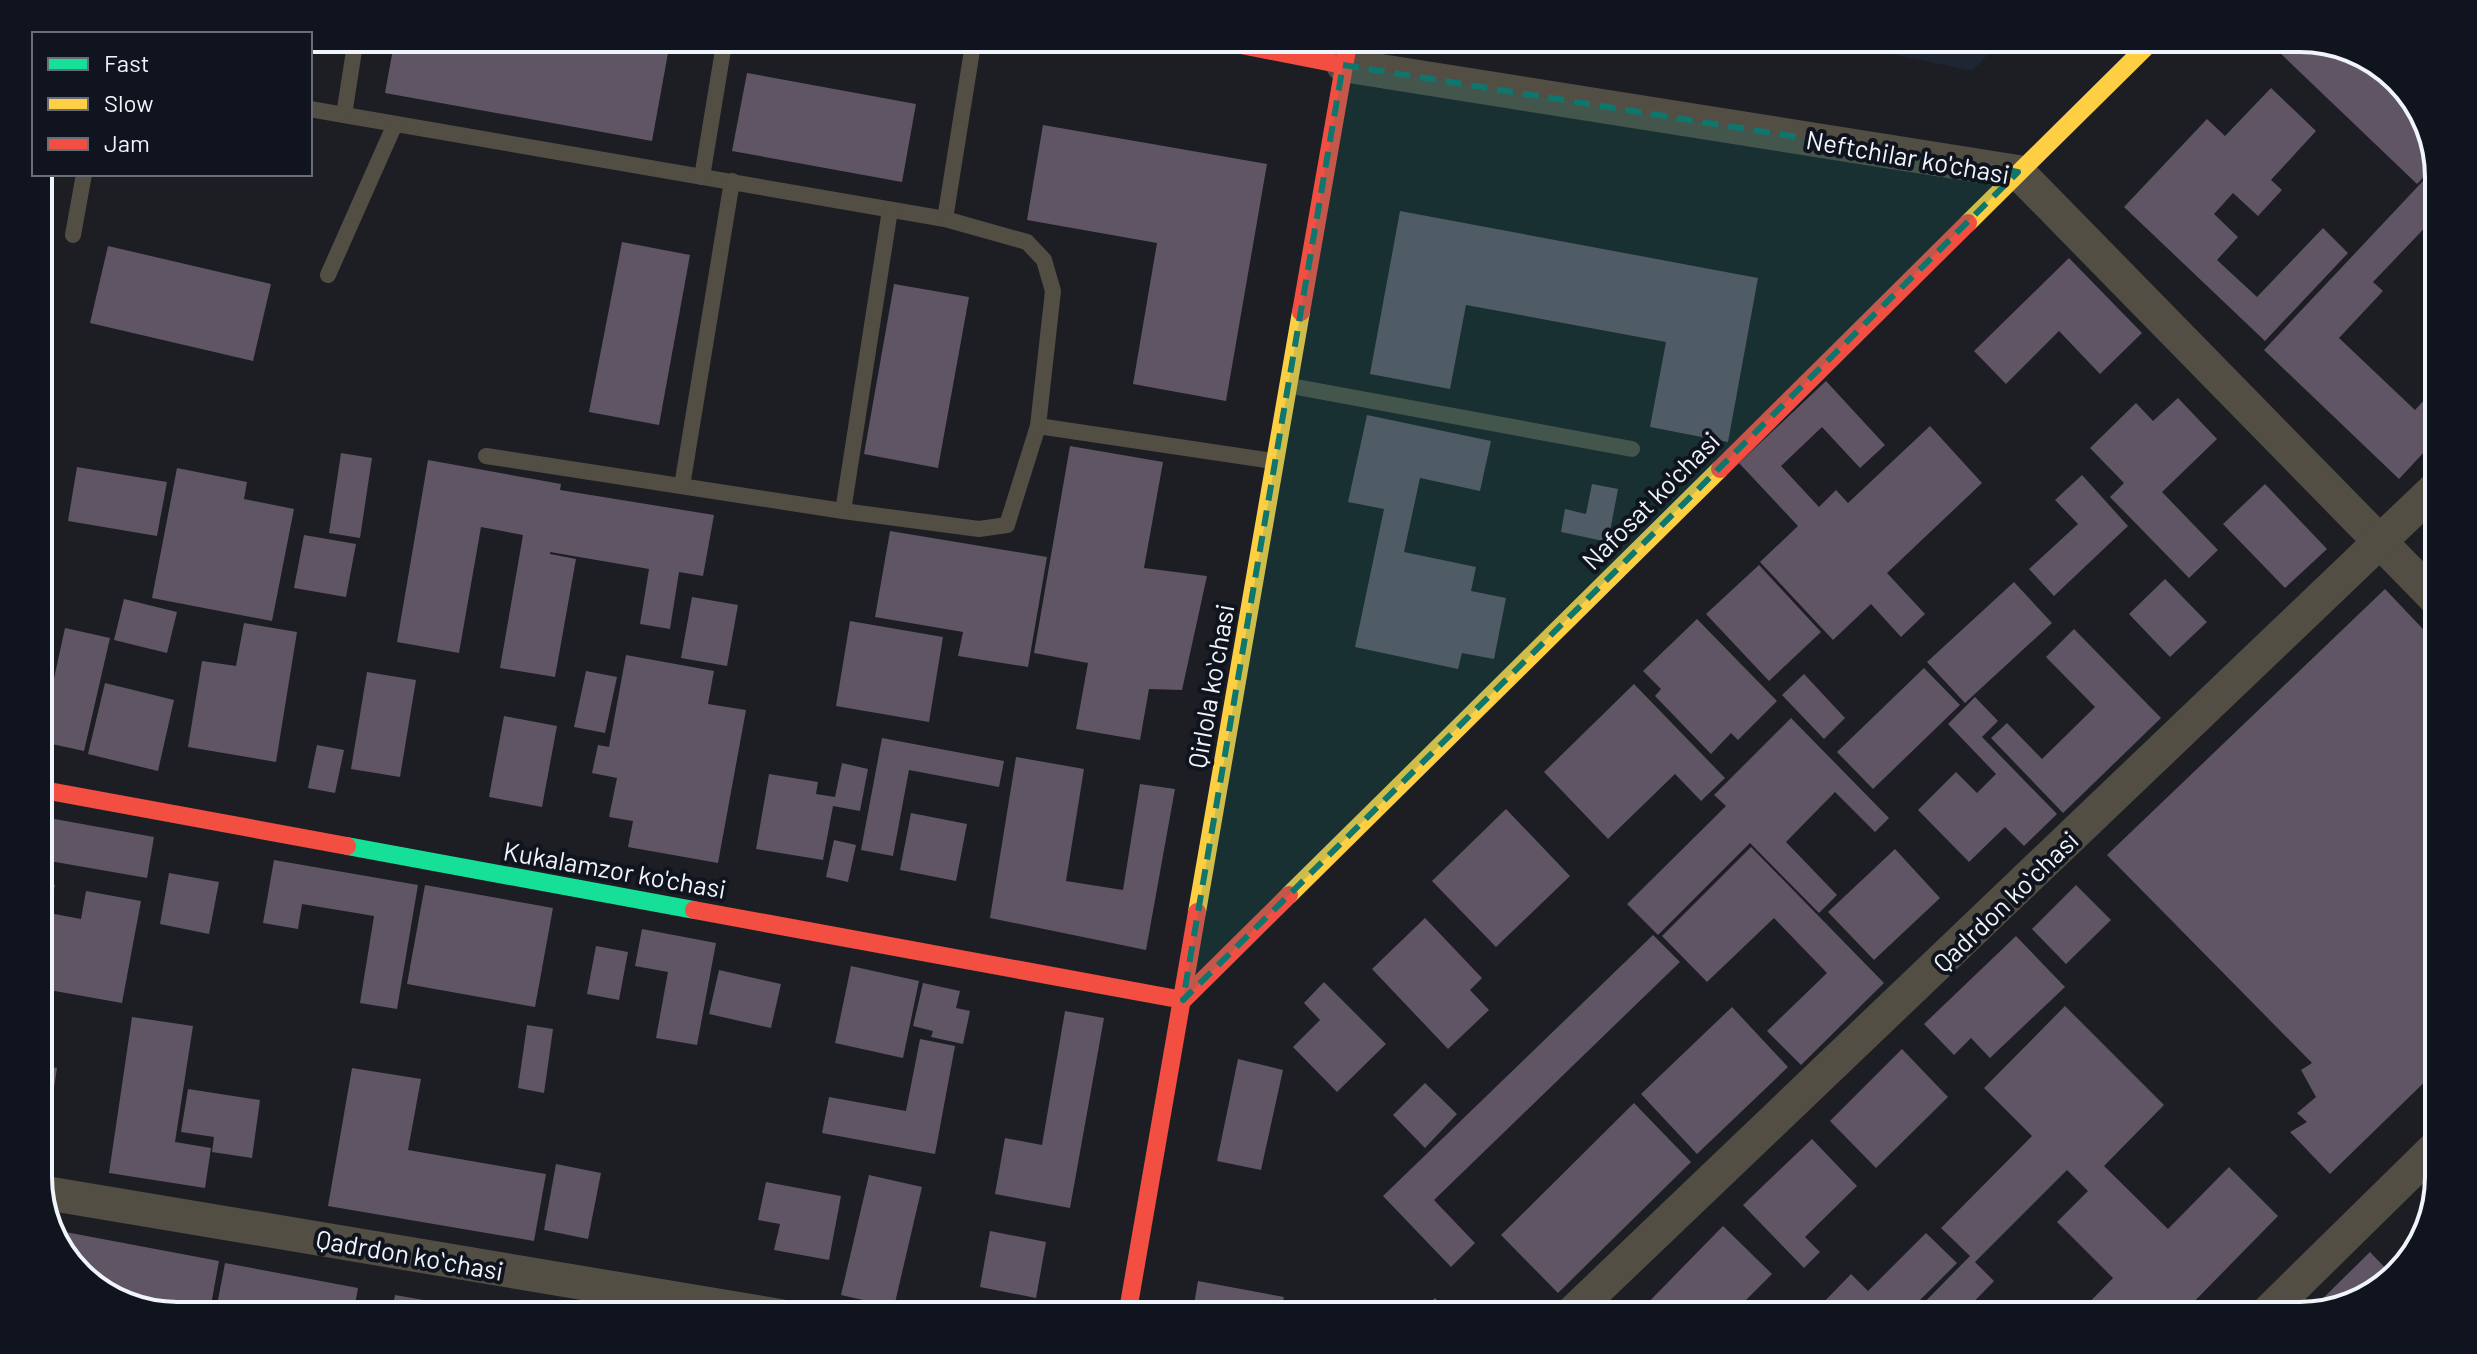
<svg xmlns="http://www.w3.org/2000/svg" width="2477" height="1354" font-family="Barlow,sans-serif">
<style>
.built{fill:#1e2533}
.building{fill:#5f5565}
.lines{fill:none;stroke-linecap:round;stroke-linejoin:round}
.lane{stroke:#524e44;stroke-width:16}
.street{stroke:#524e44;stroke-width:34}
.fast{stroke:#16e098;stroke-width:18}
.slow{stroke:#ffcf43;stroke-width:18}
.jam{stroke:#f24e42;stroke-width:18}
.marked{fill:#0f766e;fill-opacity:0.2;stroke:#0f766e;stroke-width:6;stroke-dasharray:16 10;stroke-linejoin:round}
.labels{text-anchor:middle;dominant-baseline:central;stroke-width:8;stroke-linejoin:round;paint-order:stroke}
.street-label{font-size:26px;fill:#f0f4fb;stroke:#0f141e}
.rim{fill:none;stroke:#f0f4fb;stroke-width:4}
</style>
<rect width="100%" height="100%" fill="#1c1e24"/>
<path class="built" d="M1817,38H2004L1972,71Z"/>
<g class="building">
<path d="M395,38H586L668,53L652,141L385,93Z"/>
<path d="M1873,38H1923L1921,49Z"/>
<path d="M2292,38H2300L2369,56L2417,103L2437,163L2417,184L2279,52Z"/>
<path d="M747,73L916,104L902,182L732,151Z"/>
<path d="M2271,88L2316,131L2271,180L2282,190L2258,216L2233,193L2214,214L2238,237L2217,260L2257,297L2323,228L2348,253L2265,341L2124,207L2207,119L2225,136Z"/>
<path d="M1043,125L1267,164L1226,401L1133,384L1157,243L1027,220Z"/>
<path d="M2438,165L2439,213L2373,282L2383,291L2339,338L2415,410L2439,384V436L2399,479L2264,350Z"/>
<path d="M1400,211L1758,278L1728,442L1650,427L1666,342L1466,305L1450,389L1370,374Z"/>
<path d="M622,242L690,255L659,425L589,412Z"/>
<path d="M108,246L271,284L253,361L90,323Z"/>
<path d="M2069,258L2142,333L2100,374L2059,331L2006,384L1974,351Z"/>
<path d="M894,284L969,297L938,468L864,454Z"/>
<path d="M1826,381L1885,445L1860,468L1822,427L1781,466L1819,507L1836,490L1848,503L1930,426L1982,483L1887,573L1925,614L1901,637L1871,604L1833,640L1760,562L1798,526L1739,463Z"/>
<path d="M2178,398L2217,439L2162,492L2218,550L2189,578L2110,497L2124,483L2090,448L2136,403L2153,421Z"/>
<path d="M1367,415L1491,441L1480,491L1420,478L1404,552L1476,567L1471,591L1506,598L1494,659L1462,653L1458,669L1355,647L1384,509L1348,502Z"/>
<path d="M1070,446L1163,462L1144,568L1207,576L1182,690L1149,689L1140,740L1076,729L1088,663L1034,653Z"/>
<path d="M341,453L372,458L360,538L329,533Z"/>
<path d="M428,460L561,484L560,490L714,515L703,576L679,572L670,629L640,624L649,569L550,552V554L576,559L555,677L500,668L523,535L481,527L459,653L397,642Z"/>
<path d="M77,467L167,482L157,536L68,521Z"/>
<path d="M177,468L247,482L244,499L294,509L272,621L152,598Z"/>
<path d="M2082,475L2128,526L2054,596L2029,569L2078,524L2055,500Z"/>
<path d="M1592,484L1618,489L1608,542L1561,532L1565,509L1586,514Z"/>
<path d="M2265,484L2327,549L2285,588L2223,524Z"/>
<path d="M890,531L1047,557L1028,667L958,656L963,632L875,617Z"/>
<path d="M304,535L356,544L346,597L294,588Z"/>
<path d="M1759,565L1821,632L1769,681L1706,614Z"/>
<path d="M2165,579L2207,622L2170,657L2129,614Z"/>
<path d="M2014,582L2052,623L1965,703L1927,662Z"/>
<path d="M2385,589L2439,646V1068L2330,1174L2290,1132L2307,1122L2297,1113L2316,1097L2301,1070L2312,1063L2107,855Z"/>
<path d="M692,597L738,605L727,666L681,658Z"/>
<path d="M124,599L177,612L167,653L114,640Z"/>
<path d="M1697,619L1777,701L1738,740L1731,733L1711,754L1655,696L1661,689L1643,671Z"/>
<path d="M850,621L943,637L929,722L836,706Z"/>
<path d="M244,623L297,632L276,762L188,747L202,661L236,666Z"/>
<path d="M65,628L110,638L84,751L38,741V713L46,715Z"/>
<path d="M2074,629L2161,718L2063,813L1991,738L2007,723L2042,759L2095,707L2046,657Z"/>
<path d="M626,655L714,671L708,704L746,710L718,863L628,847L633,821L609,817L617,778L592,773L598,745L609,747Z"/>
<path d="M1924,668L1960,705L1873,789L1837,752Z"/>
<path d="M586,671L617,677L605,733L574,727Z"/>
<path d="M367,672L416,680L400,777L351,769Z"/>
<path d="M1804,674L1845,718L1824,739L1782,695Z"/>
<path d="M105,683L174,700L158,771L88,754Z"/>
<path d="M1634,684L1725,778L1701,801L1675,774L1608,839L1544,772Z"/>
<path d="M1975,697L1998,721L1982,737L2057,814L2024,846L2005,827L1969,862L1918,810L1956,772L1977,793L1996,774L1948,724Z"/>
<path d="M504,716L557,726L542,807L489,797Z"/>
<path d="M1791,718L1889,818L1875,832L1835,792L1786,842L1837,895L1819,913L1750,843L1658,935L1627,904L1726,806L1714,795Z"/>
<path d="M882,738L1004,761L999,787L909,770L893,856L861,850Z"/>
<path d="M317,745L344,750L335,793L308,788Z"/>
<path d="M1016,757L1084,769L1066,881L1123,890L1140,784L1175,789L1146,950L990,918Z"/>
<path d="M842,763L868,769L860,811L833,806L823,860L756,849L769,774L818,782L816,794L835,797Z"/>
<path d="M1506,809L1570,876L1496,947L1432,881Z"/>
<path d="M911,813L967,824L956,881L900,870Z"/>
<path d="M38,816L154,837L147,878L38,859Z"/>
<path d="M834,840L856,845L848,882L826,877Z"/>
<path d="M1751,847L1884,983L1801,1065L1767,1031L1827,973L1774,918L1707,982L1662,936Z"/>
<path d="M1895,849L1940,898L1874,960L1828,912Z"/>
<path d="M274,860L418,885L397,1009L360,1003L374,916L302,904L298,929L263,923Z"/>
<path d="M169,873L219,882L209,934L160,924Z"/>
<path d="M38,882L55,885L49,913L81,919L86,891L141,901L122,1003L38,988Z"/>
<path d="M425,885L553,908L535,1007L407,984Z"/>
<path d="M2076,885L2111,920L2066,964L2032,929Z"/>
<path d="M1425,918L1482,978L1470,990L1489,1010L1448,1049L1372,969Z"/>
<path d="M642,929L716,943L697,1045L656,1038L668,972L635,966Z"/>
<path d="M1653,935L1680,962L1434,1200L1475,1243L1451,1267L1383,1196Z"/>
<path d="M2016,936L2065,987L1990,1058L1971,1038L1954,1055L1924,1024Z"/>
<path d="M596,946L628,952L619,1000L587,994Z"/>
<path d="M851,966L919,981L903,1058L835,1043Z"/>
<path d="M719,970L781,984L771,1028L709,1014Z"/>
<path d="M1324,982L1386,1044L1337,1092L1293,1047L1320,1020L1304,1003Z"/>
<path d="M923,983L960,991L956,1008L970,1011L963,1044L931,1037L933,1031L913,1026Z"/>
<path d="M2065,1006L2164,1105L2104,1166L2168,1229L2229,1167L2278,1216L2180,1316H2076L2113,1278L2057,1222L2088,1191L2067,1170L1975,1262L1994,1281L1960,1316H1911L1970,1256L1941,1228L2032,1136L1984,1088Z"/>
<path d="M1732,1007L1788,1067L1697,1154L1641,1094Z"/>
<path d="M1065,1011L1104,1018L1070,1208L995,1194L1005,1138L1042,1145Z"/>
<path d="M132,1017L193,1026L175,1142L211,1148L205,1188L109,1173Z"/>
<path d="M527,1025L553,1029L544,1093L518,1088Z"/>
<path d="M920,1039L955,1046L935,1154L822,1133L829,1097L906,1111Z"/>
<path d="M1902,1049L1948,1097L1876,1168L1830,1121Z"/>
<path d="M1238,1059L1283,1070L1261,1170L1217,1161Z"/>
<path d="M38,1065L57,1068L49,1120L38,1118Z"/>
<path d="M352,1068L421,1079L408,1150L546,1174L534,1241L328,1206Z"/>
<path d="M1425,1083L1457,1114L1425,1148L1393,1115Z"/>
<path d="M188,1089L260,1100L252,1158L212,1152L214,1137L181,1132Z"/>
<path d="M1634,1103L1691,1162L1558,1293L1501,1235Z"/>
<path d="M1812,1139L1857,1186L1805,1237L1820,1252L1804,1268L1743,1205Z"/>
<path d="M556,1164L601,1173L588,1239L544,1230Z"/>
<path d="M869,1175L922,1187L894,1307L841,1295Z"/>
<path d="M766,1182L841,1196L829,1260L774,1250L780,1224L758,1220Z"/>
<path d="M1723,1226L1772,1274L1730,1316H1635Z"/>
<path d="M60,1231L219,1261L209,1316H177L108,1298L57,1247Z"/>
<path d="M990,1231L1046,1242L1036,1298L980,1287Z"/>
<path d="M1926,1233L1957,1263L1904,1316H1832L1821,1305L1851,1274L1868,1291Z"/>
<path d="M2370,1252L2392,1275L2370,1297L2307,1314Z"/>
<path d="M225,1263L358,1288L353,1316H215Z"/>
<path d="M1198,1281L1284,1297L1280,1316H1192Z"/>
<path d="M395,1295L469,1308L467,1316H391Z"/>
<path d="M1435,1298L1452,1316H1416Z"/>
</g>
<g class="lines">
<g class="lane">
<path d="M356,38L344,115L945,219L974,38"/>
<path d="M310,109L344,115"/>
<path d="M702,177L725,38"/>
<path d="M890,210L843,511L979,529L1007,525L1038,426L1273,461"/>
<path d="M945,219L1027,242L1044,260L1053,291L1038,426"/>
<path d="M73,235L84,174"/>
<path d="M328,275L395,124"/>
<path d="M1291,386L1632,449"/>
<path d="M486,456L843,511"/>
<path d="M682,486L732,181"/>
</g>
<g class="street">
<path d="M1343,65L2018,172L2439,602"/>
<path d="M40,1192L780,1316"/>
<path d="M1569,1316L2439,485"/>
<path d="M2264,1316L2439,1144"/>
</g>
<path class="fast" d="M347,846L694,910"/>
<g class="slow">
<path d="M1968,223L2155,38"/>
<path d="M1289,895L1720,469"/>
<path d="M1197,912L1301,312"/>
</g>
<g class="jam">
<path d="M1206,38L1343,65"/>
<path d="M1301,312L1349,38"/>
<path d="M1720,469L1968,223"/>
<path d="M38,789L347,846"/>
<path d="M694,910L1183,1000L1289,895"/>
<path d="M1127,1316L1197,912"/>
</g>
</g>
<path class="marked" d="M1343,65L2018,172L1183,1000Z"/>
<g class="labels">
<g class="street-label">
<text transform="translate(1908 156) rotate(10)">Neftchilar ko'chasi</text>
<text transform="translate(1650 500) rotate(-45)">Nafosat ko'chasi</text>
<text transform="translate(1210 686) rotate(-80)">Qirlola koʻchasi</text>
<text transform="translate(615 869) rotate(10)">Kukalamzor ko'chasi</text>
<text transform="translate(2005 901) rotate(-44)">Qadrdon koʻchasi</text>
<text transform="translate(410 1254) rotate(10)">Qadrdon koʻchasi</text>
</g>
</g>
<path d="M0 0H2477V1354H0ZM177 52H2300A125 125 0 0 1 2425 177V1177A125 125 0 0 1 2300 1302H177A125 125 0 0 1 52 1177V177A125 125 0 0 1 177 52Z" fill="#0f141e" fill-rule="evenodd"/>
<path class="rim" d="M177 52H2300A125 125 0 0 1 2425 177V1177A125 125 0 0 1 2300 1302H177A125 125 0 0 1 52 1177V177A125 125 0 0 1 177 52Z"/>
<rect x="32" y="32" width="280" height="144" fill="#0f141e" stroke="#696e76" stroke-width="2"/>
<rect x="48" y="58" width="40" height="12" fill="#16e098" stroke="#696e76" stroke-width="2"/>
<text x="104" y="72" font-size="24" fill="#f0f4fb">Fast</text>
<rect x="48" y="98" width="40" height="12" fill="#ffcf43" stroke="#696e76" stroke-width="2"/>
<text x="104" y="112" font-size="24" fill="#f0f4fb">Slow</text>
<rect x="48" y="138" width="40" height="12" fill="#f24e42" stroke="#696e76" stroke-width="2"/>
<text x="104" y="152" font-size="24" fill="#f0f4fb">Jam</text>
</svg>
